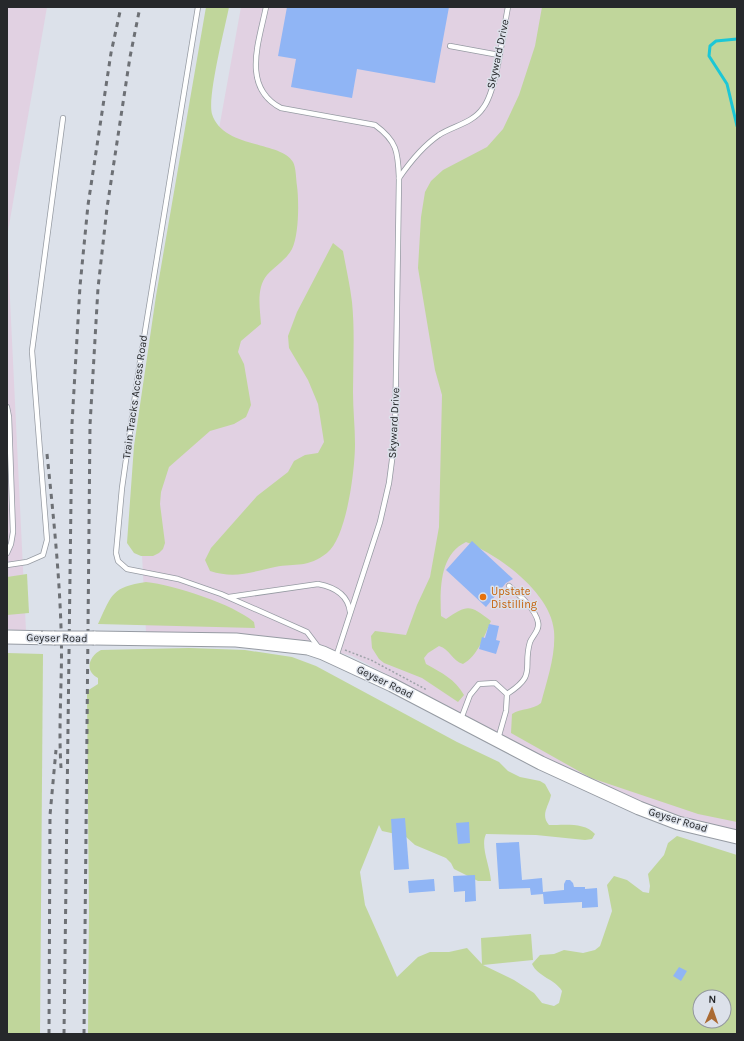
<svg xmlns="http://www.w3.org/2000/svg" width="744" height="1041" font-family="Karla,sans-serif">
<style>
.industrial{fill:#e1d1e2}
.green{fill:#c0d69b;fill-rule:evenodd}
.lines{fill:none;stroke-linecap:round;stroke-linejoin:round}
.stream{stroke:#1cc7d6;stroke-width:3}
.building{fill:#90b5f5}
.lane-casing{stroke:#969ba3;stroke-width:6}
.secondary-casing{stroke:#969ba3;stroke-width:15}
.path{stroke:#9fa3aa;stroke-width:1.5;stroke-dasharray:2 2;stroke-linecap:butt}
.lane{stroke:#fff;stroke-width:4.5}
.secondary{stroke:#fff;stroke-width:13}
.rail{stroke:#6d7075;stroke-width:3;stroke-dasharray:5 5;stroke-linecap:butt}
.secondary-bridge-casing{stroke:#969ba3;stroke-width:15;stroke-linecap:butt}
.path-bridge{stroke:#9fa3aa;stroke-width:1.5;stroke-dasharray:2 2;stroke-linecap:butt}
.secondary-bridge{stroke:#fff;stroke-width:13}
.food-dot{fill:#e8710a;stroke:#dce1ea;stroke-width:1.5}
.labels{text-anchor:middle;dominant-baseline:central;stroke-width:3;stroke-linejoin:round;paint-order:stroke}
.street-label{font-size:11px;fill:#26282b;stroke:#dce1ea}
.food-label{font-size:11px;fill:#c56008;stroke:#dce1ea;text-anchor:start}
</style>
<rect width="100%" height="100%" fill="#dce1ea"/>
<g class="industrial">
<path d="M7,7H47L7,237L26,631L7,629Z"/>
<path d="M241,7H633L737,325V831L660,811L616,795L352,656L283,638L146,632L142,555Z"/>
</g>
<g class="green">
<path d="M206,7H229C225,28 207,97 212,114C223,149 281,141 293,162C296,167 296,179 297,186C299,201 299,235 292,249C286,260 275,266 267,275C256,288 260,308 261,324L241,341L238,352L244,364L251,405L246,417L234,424L210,431L169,467L161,492L160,504L165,543L163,549L159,553L153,556H141L134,553L127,543L134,446L156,296Z"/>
<path d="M542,7H737V822L698,814L591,778L511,733L512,714C521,708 533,710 541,703C547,680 556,655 554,631C551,593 499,555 466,542C439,555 440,590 441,616L446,619C468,604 470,605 491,621C484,636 478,656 463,664C452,661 450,649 439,646L428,653L424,658L426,664C442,673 455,679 464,695L458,702L422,678L384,663L379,659L372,648L371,636L375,631L406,635L417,605L430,577L439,527L442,395L435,370L418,268L421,217L425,192L431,181L443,170L487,147L503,129L519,95L535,46Z"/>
<path d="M333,243L343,251C346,268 350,285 352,302C355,332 353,362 353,392C353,410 355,427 355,444C355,469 347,537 327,553C308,568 296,563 275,567C251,572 235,579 210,571L205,560L211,548L257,496L288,472L294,461L305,455L318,453L324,442L318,404L308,380L289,348L288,336L297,312Z"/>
<path d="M27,574L29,613L7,615V577Z"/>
<path d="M146,582C174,585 233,604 254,622L255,628L98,624C112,594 112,587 146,582Z"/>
<path d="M189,648L245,650L292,657L316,666L457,742L499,762L508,771L520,777L540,781L545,784L551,795C549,806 540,815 549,825C564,825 585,822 595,834L592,839L585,840L536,835L486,834C480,846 490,866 491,881H478L454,869L451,863L446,858L415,845L405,836L382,831L379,825L360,872L365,905L397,977L418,957L430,952H449L467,948L482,964L481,938L531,934L533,960L483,965L514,980L534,993L542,1003L554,1006L559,1003L562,991C555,979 538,977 532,964L540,955L554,954L564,950L583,953L595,950L600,946L612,911L607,885L614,876L627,880L643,892L649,893L650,886L648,874L664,855L668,843L677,836L737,855V1034H88L89,912L87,691L98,684V678C84,671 89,656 101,650ZM700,997H724V1021H700Z"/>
<path d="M7,653L43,654L40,1034H7Z"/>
</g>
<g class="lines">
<path class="stream" d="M737,39L716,41L710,46L709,56L727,84L737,126"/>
</g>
<g class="building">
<path d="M287,7H449L435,83L357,69L352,98L291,87L296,59L278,56Z"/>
<path d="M472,541L513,579L506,583L486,607L446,570Z"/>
<path d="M489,624L499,626L496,640L500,641L496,654L479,649L482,637L485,638Z"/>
<path d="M405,818L409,869L394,870L391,819Z"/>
<path d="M469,822L470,843L458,844L456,823Z"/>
<path d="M519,842L522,880L542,878L543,892L564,890V884L566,880H570L573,883L574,887H585V889L597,888L598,907L582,908V902L544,904L543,894L531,895L530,888L499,889L496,843Z"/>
<path d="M475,875L476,901L465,902V891L454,892L453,876Z"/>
<path d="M434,879L435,891L409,893L408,881Z"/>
<path d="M679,967L687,971L681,981L673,976Z"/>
</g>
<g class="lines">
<g class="lane-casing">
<g id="lane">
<path d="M198,7L139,368L122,488L116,553L118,561L127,569L178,579L221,594L307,632L319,648"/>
<path d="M266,7C259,42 241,87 281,108L375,125C397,141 398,152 399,178L395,437L389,483L380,522L336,657"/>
<path d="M450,46L499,55"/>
<path d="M399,178C410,162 423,146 439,135C453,126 473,123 483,108C497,90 503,31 508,7"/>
<path d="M7,407L9,417L13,532L11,544L7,553"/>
<path d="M7,565L27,562L43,555L47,540L32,351L63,118"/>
<path d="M229,597L318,584C334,587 348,594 350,612"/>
<path d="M507,694C538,674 522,669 530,642C533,635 540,630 538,622C535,608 519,595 509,586"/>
<path d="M461,719L470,695L479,684L495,683L507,694L506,711L498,739"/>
</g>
</g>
<g class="secondary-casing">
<g id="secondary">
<path d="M7,637L54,638"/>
<path d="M94,638L236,640L308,648L323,653L392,685L541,763L639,808L678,823L737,837"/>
</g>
</g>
<path class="path" d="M345,650L371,660L427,690"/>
<use href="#lane" class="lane"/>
<use href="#secondary" class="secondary"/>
<g class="rail">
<path d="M47,454C53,512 59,569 61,627C63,674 58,721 61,768"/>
<path d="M49,1034L50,815L56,750"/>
<path d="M64,1034L72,424L80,286L88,205L111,53L121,7"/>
<path d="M84,1034L90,425L98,288L107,208L130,57L140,7"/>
</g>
<g class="secondary-bridge-casing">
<path id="secondary-bridge" d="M54,638H94"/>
</g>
<path class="path-bridge" d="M41,631H45"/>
<use href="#secondary-bridge" class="secondary-bridge"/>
</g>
<circle class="food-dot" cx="483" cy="597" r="4"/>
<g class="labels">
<g class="street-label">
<text transform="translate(498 54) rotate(-78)">Skyward Drive</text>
<text transform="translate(135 397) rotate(-82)">Train Tracks Access Road</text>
<text transform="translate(394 423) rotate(-87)">Skyward Drive</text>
<text transform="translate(57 638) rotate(1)">Geyser Road</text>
<text transform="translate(385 682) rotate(26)">Geyser Road</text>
<text transform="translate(678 820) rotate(17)">Geyser Road</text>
</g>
<g class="food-label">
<text x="491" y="591">Upstate<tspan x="491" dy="13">Distilling</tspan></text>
</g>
</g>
<rect width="744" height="1041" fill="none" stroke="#26282b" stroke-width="16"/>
<g transform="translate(712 1009) rotate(2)"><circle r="19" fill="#dce1ea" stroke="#93979e"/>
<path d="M0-3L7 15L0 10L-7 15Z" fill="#aa6a33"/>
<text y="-6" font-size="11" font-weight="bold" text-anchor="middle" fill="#26282b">N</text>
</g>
</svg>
